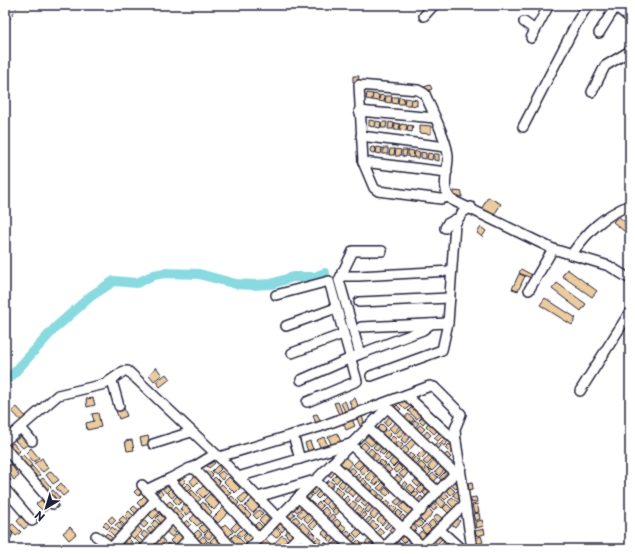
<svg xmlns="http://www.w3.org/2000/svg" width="635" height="554" font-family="'Playpen Sans',sans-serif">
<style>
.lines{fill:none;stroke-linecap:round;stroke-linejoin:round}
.river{stroke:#89dae0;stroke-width:10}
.building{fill:#eccc9e;stroke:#22223b}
.minor-casing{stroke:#22223b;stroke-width:12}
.path{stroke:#22223b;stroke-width:1;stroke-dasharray:4 3;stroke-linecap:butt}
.minor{stroke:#fff;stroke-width:9}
</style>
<rect width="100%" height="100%" fill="#fff"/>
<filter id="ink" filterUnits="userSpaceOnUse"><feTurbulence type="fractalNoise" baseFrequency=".025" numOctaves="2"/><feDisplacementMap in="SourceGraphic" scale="8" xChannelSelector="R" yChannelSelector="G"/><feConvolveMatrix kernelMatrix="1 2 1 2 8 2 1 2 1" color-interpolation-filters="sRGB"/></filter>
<g filter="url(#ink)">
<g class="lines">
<path class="river" d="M5,383L55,328L91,296L114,281L137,283L154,275L165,273L199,274L236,284L253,285L271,284L293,277H315L325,273"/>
</g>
<g class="building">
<path d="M353,76H359L358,83L353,82Z"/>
<path d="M430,85L432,89L425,92L424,87Z"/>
<path d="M367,93L373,94L372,100L366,99Z"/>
<path d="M373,94L379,95L378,101L372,100Z"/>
<path d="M380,95L385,96L384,102L379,101Z"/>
<path d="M386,96H392L391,103L385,102Z"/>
<path d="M392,97H398L397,104L392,103Z"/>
<path d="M399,97L404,98L403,104H398Z"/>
<path d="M405,98L411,99L410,105H404Z"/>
<path d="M412,99L417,100V106L411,105Z"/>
<path d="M369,120L375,121L374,127L369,126Z"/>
<path d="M376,121L381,122L380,128L375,127Z"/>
<path d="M382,122H387L386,128H381Z"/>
<path d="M389,122L394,123L393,129H388Z"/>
<path d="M395,123L400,124L399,130H394Z"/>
<path d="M401,124L407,125L406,131L400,130Z"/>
<path d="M408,125L413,126L412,132L407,131Z"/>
<path d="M420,125L431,126V134L420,133Z"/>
<circle cx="373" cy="150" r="3"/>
<path d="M377,147L382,148L381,154L376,153Z"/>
<rect x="383" y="148" width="5" height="6"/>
<path d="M390,149H395L394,155H389Z"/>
<path d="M396,149L401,150L400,156H395Z"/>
<path d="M402,150H407L406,157L402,156Z"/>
<path d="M408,150L414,151L413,158L408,157Z"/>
<path d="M415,151L420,152L419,158H414Z"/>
<path d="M421,152L426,153V159L421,158Z"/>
<path d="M428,153L433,154L432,160L427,159Z"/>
<path d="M434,154H439V161L434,160Z"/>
<path d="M454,191L462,192V197L454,196Z"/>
<path d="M488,197L501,204L494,215L482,208Z"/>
<path d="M618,216L630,226V236L613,222Z"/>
<path d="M481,227L486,231L482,237L477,233Z"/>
<path d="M521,269L532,275L531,278L519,273Z"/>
<path d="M567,269L597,291L592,297L562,276Z"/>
<path d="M519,274L525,276L518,291L512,289Z"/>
<path d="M557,283L586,304L581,311L552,289Z"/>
<path d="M545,298L576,318L572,325L540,305Z"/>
<path d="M156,367L162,375L154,381L149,375Z"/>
<path d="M166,374L170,379L160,387L156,382Z"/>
<path d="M405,396L412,403L406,410L398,402Z"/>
<path d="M93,398L95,405L87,407L86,399Z"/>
<path d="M355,398L359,408L353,410L349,401Z"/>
<path d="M345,401L349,411L345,412L341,403Z"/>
<path d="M338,402L343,415L340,417L334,403Z"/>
<path d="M397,405L401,409L397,413L393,409Z"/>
<path d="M413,406L421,414L417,419L408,411Z"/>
<path d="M17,407L26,417L21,421L12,411Z"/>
<path d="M124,408L127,416L119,419L116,411Z"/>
<path d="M98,413L101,427L87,430L86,423L94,421L92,414Z"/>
<path d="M317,414L321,422L316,424L313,415Z"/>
<path d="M361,414L365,424L360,426L356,416Z"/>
<path d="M408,414L414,419L409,425L403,420Z"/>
<path d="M424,414L428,418L423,424L419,420Z"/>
<path d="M390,416L393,420L387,426L384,423Z"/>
<path d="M351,417L355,426L346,430L342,420Z"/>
<path d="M415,420L419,423L414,429L410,426Z"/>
<path d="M396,422L400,426L394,433L389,428Z"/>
<path d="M429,422L438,430L434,434L426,426Z"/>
<path d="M382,424L386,428L379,435L375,431Z"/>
<path d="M420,425L425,429L420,434L415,430Z"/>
<path d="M401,428L405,431L399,438L395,434Z"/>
<path d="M386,429L391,434L386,439L381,435Z"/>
<path d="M367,431L377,440L371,446L361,437Z"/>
<path d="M427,431L431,435L426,440L422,437Z"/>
<path d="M407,432L411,436L405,443L401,440Z"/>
<path d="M440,432L444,435L438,441L434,438Z"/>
<path d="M337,433L342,444L333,448L328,437Z"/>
<path d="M21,436L28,444L23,448L15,441Z"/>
<path d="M148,436L150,444L142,446L140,438Z"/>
<path d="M393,436L397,440L391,446L387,442Z"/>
<path d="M324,437L328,446L321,449L317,440Z"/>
<path d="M446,437L449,440L444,446L440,443Z"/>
<path d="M413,438L417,441L410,449L406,445Z"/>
<path d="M132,440L134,450L127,451L125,441Z"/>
<path d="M310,441L314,452L309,454L305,443Z"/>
<path d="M378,441L382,445L377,451L373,447Z"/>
<path d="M398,441L403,445L398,451L393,447Z"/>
<path d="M364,442L369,447L364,452L359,447Z"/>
<path d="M437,442L441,446L437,451L432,447Z"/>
<path d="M13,443L20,451L15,456L8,447Z"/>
<path d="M449,444L455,450L451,454L445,448Z"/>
<path d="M405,446L409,450L403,457L399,453Z"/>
<path d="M383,447L387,451L383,455L379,452Z"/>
<path d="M31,448L39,458L34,462L26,453Z"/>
<path d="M371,448L375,452L370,458L366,454Z"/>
<path d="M422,451L426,454L421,459L417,456Z"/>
<path d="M376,453L380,457L375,463L371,459Z"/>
<path d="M388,453L392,456L387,461L384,458Z"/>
<path d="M410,453L414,456L408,462L405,459Z"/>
<path d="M447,453L451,457L447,461L443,457Z"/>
<path d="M23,455L32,465L26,469L17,459Z"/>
<path d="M429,455L433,459L427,465L423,462Z"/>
<path d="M344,456L352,463L346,470L338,463Z"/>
<path d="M415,457L420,461L414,467L410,463Z"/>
<path d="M42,458L48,468L43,472L34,464Z"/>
<path d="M210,458L215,463L209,468L204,463Z"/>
<path d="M393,458L398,462L393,467L389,463Z"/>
<path d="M359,459L364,463L358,469L353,465Z"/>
<path d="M381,460L386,464L381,469L376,465Z"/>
<path d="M434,460L438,465L432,471L428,467Z"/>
<path d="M421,462L426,467L420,473L415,469Z"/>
<path d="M11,464L19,476L14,480L6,468Z"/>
<path d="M365,464L370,468L363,475L359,470Z"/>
<path d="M398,464L402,468L397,473L393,470Z"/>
<path d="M218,465L221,469L216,474L212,471Z"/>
<path d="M387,465L392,470L386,475L382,471Z"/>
<path d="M32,466L40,475L35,479L28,470Z"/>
<path d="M331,466L336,471L331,477L326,473Z"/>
<path d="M352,467L356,471L352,475L347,471Z"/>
<path d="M406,467L410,470L404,478L399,474Z"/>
<path d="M440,467L444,470L439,476L435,472Z"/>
<path d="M427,468L431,472L426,477L422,474Z"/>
<path d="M208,470L213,475L208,480L204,475Z"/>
<path d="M372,470L377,474L370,481L365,477Z"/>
<path d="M51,471L59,480L53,484L46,475Z"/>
<path d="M222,471L226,475L222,480L217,475Z"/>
<path d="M446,471L451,476L445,483L439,478Z"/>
<path d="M5,473L11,480L6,484L5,483Z"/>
<path d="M338,473L342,476L336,483L332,479Z"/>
<path d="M433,473L438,477L432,484L427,479Z"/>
<path d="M358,474L361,477L357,481L354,478Z"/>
<path d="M397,475L402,479L397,485L392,481Z"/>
<path d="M195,476L200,480L194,486L190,481Z"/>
<path d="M183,477L186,481L180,487L176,484Z"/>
<path d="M215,477L220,482L215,488L210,482Z"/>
<path d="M229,477L240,488L235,493L224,482Z"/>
<path d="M377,477L381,480L376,485L372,482Z"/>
<path d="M43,478L51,487L45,491L38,482Z"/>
<path d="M363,478L367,482L363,486L359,483Z"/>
<path d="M417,478L422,482L418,487L413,482Z"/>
<path d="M343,479L347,482L342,488L338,484Z"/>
<path d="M329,480L334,484L329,490L324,485Z"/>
<path d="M405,481L408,484L402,491L399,488Z"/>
<path d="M454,481L459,486L456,489L450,484Z"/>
<path d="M383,482L386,485L381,491L377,488Z"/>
<path d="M472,482L473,489L469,490L468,483Z"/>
<path d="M61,483L68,492L63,496L56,488Z"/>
<path d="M166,483L171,488L166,493L161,487Z"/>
<path d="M188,483L192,487L186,493L182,489Z"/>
<path d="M368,483L373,487L369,492L364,488Z"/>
<path d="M222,484L231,493L225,498L216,489Z"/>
<path d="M314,484L319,489L313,495L308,490Z"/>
<path d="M349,484L352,487L347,492L344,490Z"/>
<path d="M411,484L416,489L412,493L407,488Z"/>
<path d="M422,485L426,488L421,494L417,490Z"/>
<path d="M448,485L455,491L451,495L445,489Z"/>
<path d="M203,486L209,492L203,498L197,492Z"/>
<path d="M337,486L344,493L339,498L332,492Z"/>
<path d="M386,487L391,492L387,496L382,492Z"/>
<path d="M428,487L434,492L428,498L423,493Z"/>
<path d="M138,488L142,492L138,496L134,492Z"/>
<path d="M353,488L357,492L353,497L348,493Z"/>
<path d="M173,489L177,493L172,498L168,494Z"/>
<path d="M374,489L379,493L375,498L370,493Z"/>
<path d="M53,490L60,498L55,503L48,494Z"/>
<path d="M160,490L163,494L157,500L154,496Z"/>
<path d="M192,490L201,499L196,503L188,495Z"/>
<path d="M321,490L324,493L318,499L315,496Z"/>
<path d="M415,491L419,494L413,500L409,497Z"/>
<path d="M443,491L449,496L445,500L440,495Z"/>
<path d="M457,491L464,497L460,501L453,495Z"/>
<path d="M308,492L312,496L307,502L303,497Z"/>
<path d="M245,493L249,497L243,504L238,499Z"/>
<path d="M210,494L219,504L214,510L204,500Z"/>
<path d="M360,494L363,497L358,502L355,500Z"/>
<path d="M380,494L385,498L380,503L376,499Z"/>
<path d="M145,495L150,500L142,508L137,503Z"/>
<path d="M178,495L183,500L178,505L173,500Z"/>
<path d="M232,496L239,503L235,508L227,501Z"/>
<path d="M326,496L330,500L325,505L321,501Z"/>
<path d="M347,496L350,500L345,505L342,501Z"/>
<path d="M421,496L425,500L420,506L416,502Z"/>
<path d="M438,496L446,503L442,508L434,501Z"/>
<path d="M400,497L403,500L398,505L394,502Z"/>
<path d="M452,497L459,503L454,508L448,502Z"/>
<path d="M476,497L477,502L472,503L470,498Z"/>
<path d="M365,498L369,502L365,507L361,503Z"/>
<path d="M252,499L259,507L253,513L245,506Z"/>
<path d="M41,500L49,508L44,512L36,504Z"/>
<path d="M387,500L391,503L387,508L383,504Z"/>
<path d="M170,501L174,505L168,510L164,506Z"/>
<path d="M332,501L336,505L331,510L327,506Z"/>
<path d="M353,501L357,504L352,510L348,506Z"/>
<path d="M203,502L212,512L207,517L198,507Z"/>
<path d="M297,502L302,507L297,512L292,507Z"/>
<path d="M319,502L323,506L318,511L314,507Z"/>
<path d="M185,503L192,510L186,515L180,509Z"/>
<path d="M371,503L374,506L368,513L365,510Z"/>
<path d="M404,503L410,509L412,507L417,512L411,518L399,507Z"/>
<path d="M432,503L437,507L434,511L429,506Z"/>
<path d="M447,504L452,509L448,513L443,508Z"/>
<path d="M477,504L479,512L474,513L472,505Z"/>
<path d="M154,505L161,511L153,519L146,512Z"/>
<path d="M241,505L251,515L246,520L236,510Z"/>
<path d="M393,505L397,509L392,515L387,511Z"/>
<path d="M134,506L140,511L136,514L131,509Z"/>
<path d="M337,506L341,510L336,515L332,511Z"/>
<path d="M359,506L363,510L358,516L354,512Z"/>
<path d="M175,507L184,517L179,522L170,513Z"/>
<path d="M224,507L229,512L218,523L213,518Z"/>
<path d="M325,507L330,513L325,519L319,513Z"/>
<path d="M377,507L381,511L374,519L370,515Z"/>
<path d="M427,507L433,513L424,523L418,517Z"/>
<path d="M303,508L308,512L302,518L297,514Z"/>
<path d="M290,509L295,514L290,520L285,515Z"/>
<path d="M259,510L263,513L257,519L253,515Z"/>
<path d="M399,510L402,513L397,518L394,515Z"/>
<path d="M129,511L135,517L131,521L125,515Z"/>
<path d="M364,512L367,515L362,520L359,517Z"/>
<path d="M309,513L314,517L308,523L304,519Z"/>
<path d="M479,513L480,519L475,521L473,514Z"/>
<path d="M160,514L166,520L162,524L156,518Z"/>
<path d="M195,514L202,522L197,526L190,519Z"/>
<path d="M332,514L336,517L330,523L327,520Z"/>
<path d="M383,514L387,519L382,525L377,520Z"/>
<path d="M437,514L442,518L438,523L433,519Z"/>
<path d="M265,515L271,521L265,526L259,520Z"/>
<path d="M403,515L408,520L402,525L397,520Z"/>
<path d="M112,516L116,520L112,524L108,520Z"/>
<path d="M123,516L129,523L126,527L119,520Z"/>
<path d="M296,516L300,521L295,525L291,521Z"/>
<path d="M454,516L460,521L455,527L449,522Z"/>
<path d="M21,517L29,525L24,529L17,521Z"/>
<path d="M369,517L372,519L366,525L364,523Z"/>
<path d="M141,518L148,524L144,528L137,522Z"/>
<path d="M316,518L320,522L313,529L309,525Z"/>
<path d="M416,518L423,524L419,528L412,522Z"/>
<path d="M337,519L341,523L336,529L331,524Z"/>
<path d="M155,520L161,526L157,530L151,524Z"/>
<path d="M187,520L191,524L185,530L181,526Z"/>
<path d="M390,520L393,522L386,529L384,527Z"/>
<path d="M432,520L436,524L432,528L428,524Z"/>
<path d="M482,520L484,526L476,528L475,522Z"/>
<path d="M238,521L242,525L235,532L231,528Z"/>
<path d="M279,521L285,528L282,532L275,525Z"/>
<path d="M373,521L378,526L372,532L368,527Z"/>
<path d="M106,522L110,526L107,529L103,525Z"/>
<path d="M119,522L124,528L121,531L115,525Z"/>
<path d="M205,522L210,527L204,533L199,528Z"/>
<path d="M258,522L263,527L258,532L253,527Z"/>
<path d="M302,522L311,530L305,536L297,527Z"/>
<path d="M412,523L417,529L413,533L408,528Z"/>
<path d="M13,524L21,532L16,536L8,528Z"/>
<path d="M135,524L142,531L134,539L127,532Z"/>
<path d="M225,524L233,532L228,537L220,529Z"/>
<path d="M342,524L347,528L341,534L337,529Z"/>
<path d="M394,524L399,528L394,534L389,530Z"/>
<path d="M426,524L431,529L426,534L421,529Z"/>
<path d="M274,526L281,533L276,538L269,532Z"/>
<path d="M360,526L365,531L358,538L353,533Z"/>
<path d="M70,527L76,534L69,540L63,533Z"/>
<path d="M112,527L119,533L115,537L109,531Z"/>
<path d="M150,527L155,531L151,535L147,530Z"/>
<path d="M169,527L176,533L172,537L165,531Z"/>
<path d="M243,528L247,531L241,537L237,534Z"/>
<path d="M380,528L384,532L379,537L374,534Z"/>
<path d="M210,529L214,533L209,539L204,535Z"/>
<path d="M326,529L330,534L326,538L322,533Z"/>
<path d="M484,529L485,534L477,536L475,531Z"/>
<path d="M198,530L202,534L196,539L192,536Z"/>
<path d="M288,530L293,536L290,539L285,534Z"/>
<path d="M348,530L352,534L346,539L342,535Z"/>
<path d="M144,531L151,537L147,541L141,535Z"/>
<path d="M312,531L316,535L311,541L307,537Z"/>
<path d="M421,531L426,535L421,541L416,537Z"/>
<path d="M107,533L113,539L109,542L103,537Z"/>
<path d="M178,533L184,539L176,547L170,541Z"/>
<path d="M248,533L252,538L247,543L243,538Z"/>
<path d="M404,533L409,538L404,543L399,538Z"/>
<path d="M235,534L247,546L243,549H238L229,540Z"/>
<path d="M437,534L442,539L437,544L432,539Z"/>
<path d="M125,535L132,542L128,545L121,539Z"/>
<path d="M282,535L289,541L281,549H269Z"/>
<path d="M331,535L335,538L331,543L327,539Z"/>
<path d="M352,535L356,539L351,544L347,540Z"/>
<path d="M203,536L207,540L201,546L197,542Z"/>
<path d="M215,536L223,544L218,549L210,541Z"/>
<path d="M481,536L483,542L478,544L476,538Z"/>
<path d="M138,537L144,543L142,546L136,540Z"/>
<path d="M161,537L165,542L158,549H155L152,546Z"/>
<path d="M318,537L322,540L317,546L313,542Z"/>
<path d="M264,538L271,544L266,549L259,543Z"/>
<path d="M371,538L375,542L370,548L365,543Z"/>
<path d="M120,540L126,546L123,549H121L116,544Z"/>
<path d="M358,540L363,545L357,549L353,545Z"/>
<path d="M208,541L213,545L209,549H204L202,547Z"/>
<path d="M337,541L340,544L336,549L332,545Z"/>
<path d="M398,541L402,545L398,549L394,544Z"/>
<path d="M411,541L417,547L415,549H411L406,545Z"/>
<path d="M444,541L448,544L443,549L439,545Z"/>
<path d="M325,542L328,546L325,549H321L320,548Z"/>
<path d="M133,543L139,549H132L130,547Z"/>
<path d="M168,543L174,549H162Z"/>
</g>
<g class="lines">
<g class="minor-casing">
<g id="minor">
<path d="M614,5L630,18"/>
<path d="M424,16L434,5"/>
<path d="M524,22L535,30"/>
<path d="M599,33L616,6"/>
<path d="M531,38L549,5"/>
<path d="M592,92L605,66L630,51"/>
<path d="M359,111L435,118"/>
<path d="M523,127L577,22L588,5"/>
<path d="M361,136L446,147"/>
<path d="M363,162L374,188L378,191L441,199L449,197"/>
<path d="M447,172L363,162L359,85L418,90L425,94C431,109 449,144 448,158C448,171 440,190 452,200L553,249L609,266L630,279"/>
<path d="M445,228L447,224L456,219"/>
<path d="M571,255C588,231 603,216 630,205"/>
<path d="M342,272L345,276H358L451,271"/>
<path d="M529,290L553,249"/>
<path d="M276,295L329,281L357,381L307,402"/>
<path d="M359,302L450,298"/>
<path d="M286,326L336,308"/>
<path d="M361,327L448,323"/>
<path d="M292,353L343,334"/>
<path d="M360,354L339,280L353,251H382"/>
<path d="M371,376L442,350L448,323L455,224L462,213L471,207"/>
<path d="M301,380L360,354L423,330L431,324"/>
<path d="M112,381L119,406"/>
<path d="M580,391L630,312"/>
<path d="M406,395L456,441L472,549"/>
<path d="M384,404L456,474"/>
<path d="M367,427L438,492"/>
<path d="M21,428L32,441"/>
<path d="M293,435L300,459"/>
<path d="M5,441L58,395L105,384L124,371H128L219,457L278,518L387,408"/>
<path d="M153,444L191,432"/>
<path d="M5,448L53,504"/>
<path d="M219,457L319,427L430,386L434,387L461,414L455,429L456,441"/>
<path d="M332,463L425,549"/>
<path d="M192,468L215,454"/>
<path d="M238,477L350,444L421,511"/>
<path d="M142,485L200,549"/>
<path d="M5,489L32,521"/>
<path d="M146,490L169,479"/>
<path d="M258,497L315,480L385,548"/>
<path d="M298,497L353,549"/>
<path d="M280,516L316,549"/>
<path d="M439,529L461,549"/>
<path d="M5,532L7,534"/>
<path d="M96,536L114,549"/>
<path d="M112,547L155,500"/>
<path d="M144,549L172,518"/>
<path d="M179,549L189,538"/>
<path d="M233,549L169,479L190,468L196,470L259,538"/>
<path d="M249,549L278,518"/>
<path d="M286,549L300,535"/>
<path d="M383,549L461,467"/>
<path d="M419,549L465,504"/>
</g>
</g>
<path class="path" d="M5,27L18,5"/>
<use href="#minor" class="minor"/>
</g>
</g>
<rect width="635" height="554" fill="none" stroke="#fff" stroke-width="20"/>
<rect x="10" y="10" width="615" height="534" fill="none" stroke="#22223b" stroke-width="1.5" filter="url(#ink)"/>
<g transform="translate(46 508) rotate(218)" stroke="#ffffff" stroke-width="3" paint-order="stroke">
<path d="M0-3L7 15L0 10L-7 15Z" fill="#22223b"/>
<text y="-6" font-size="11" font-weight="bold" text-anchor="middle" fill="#22223b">N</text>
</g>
</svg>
